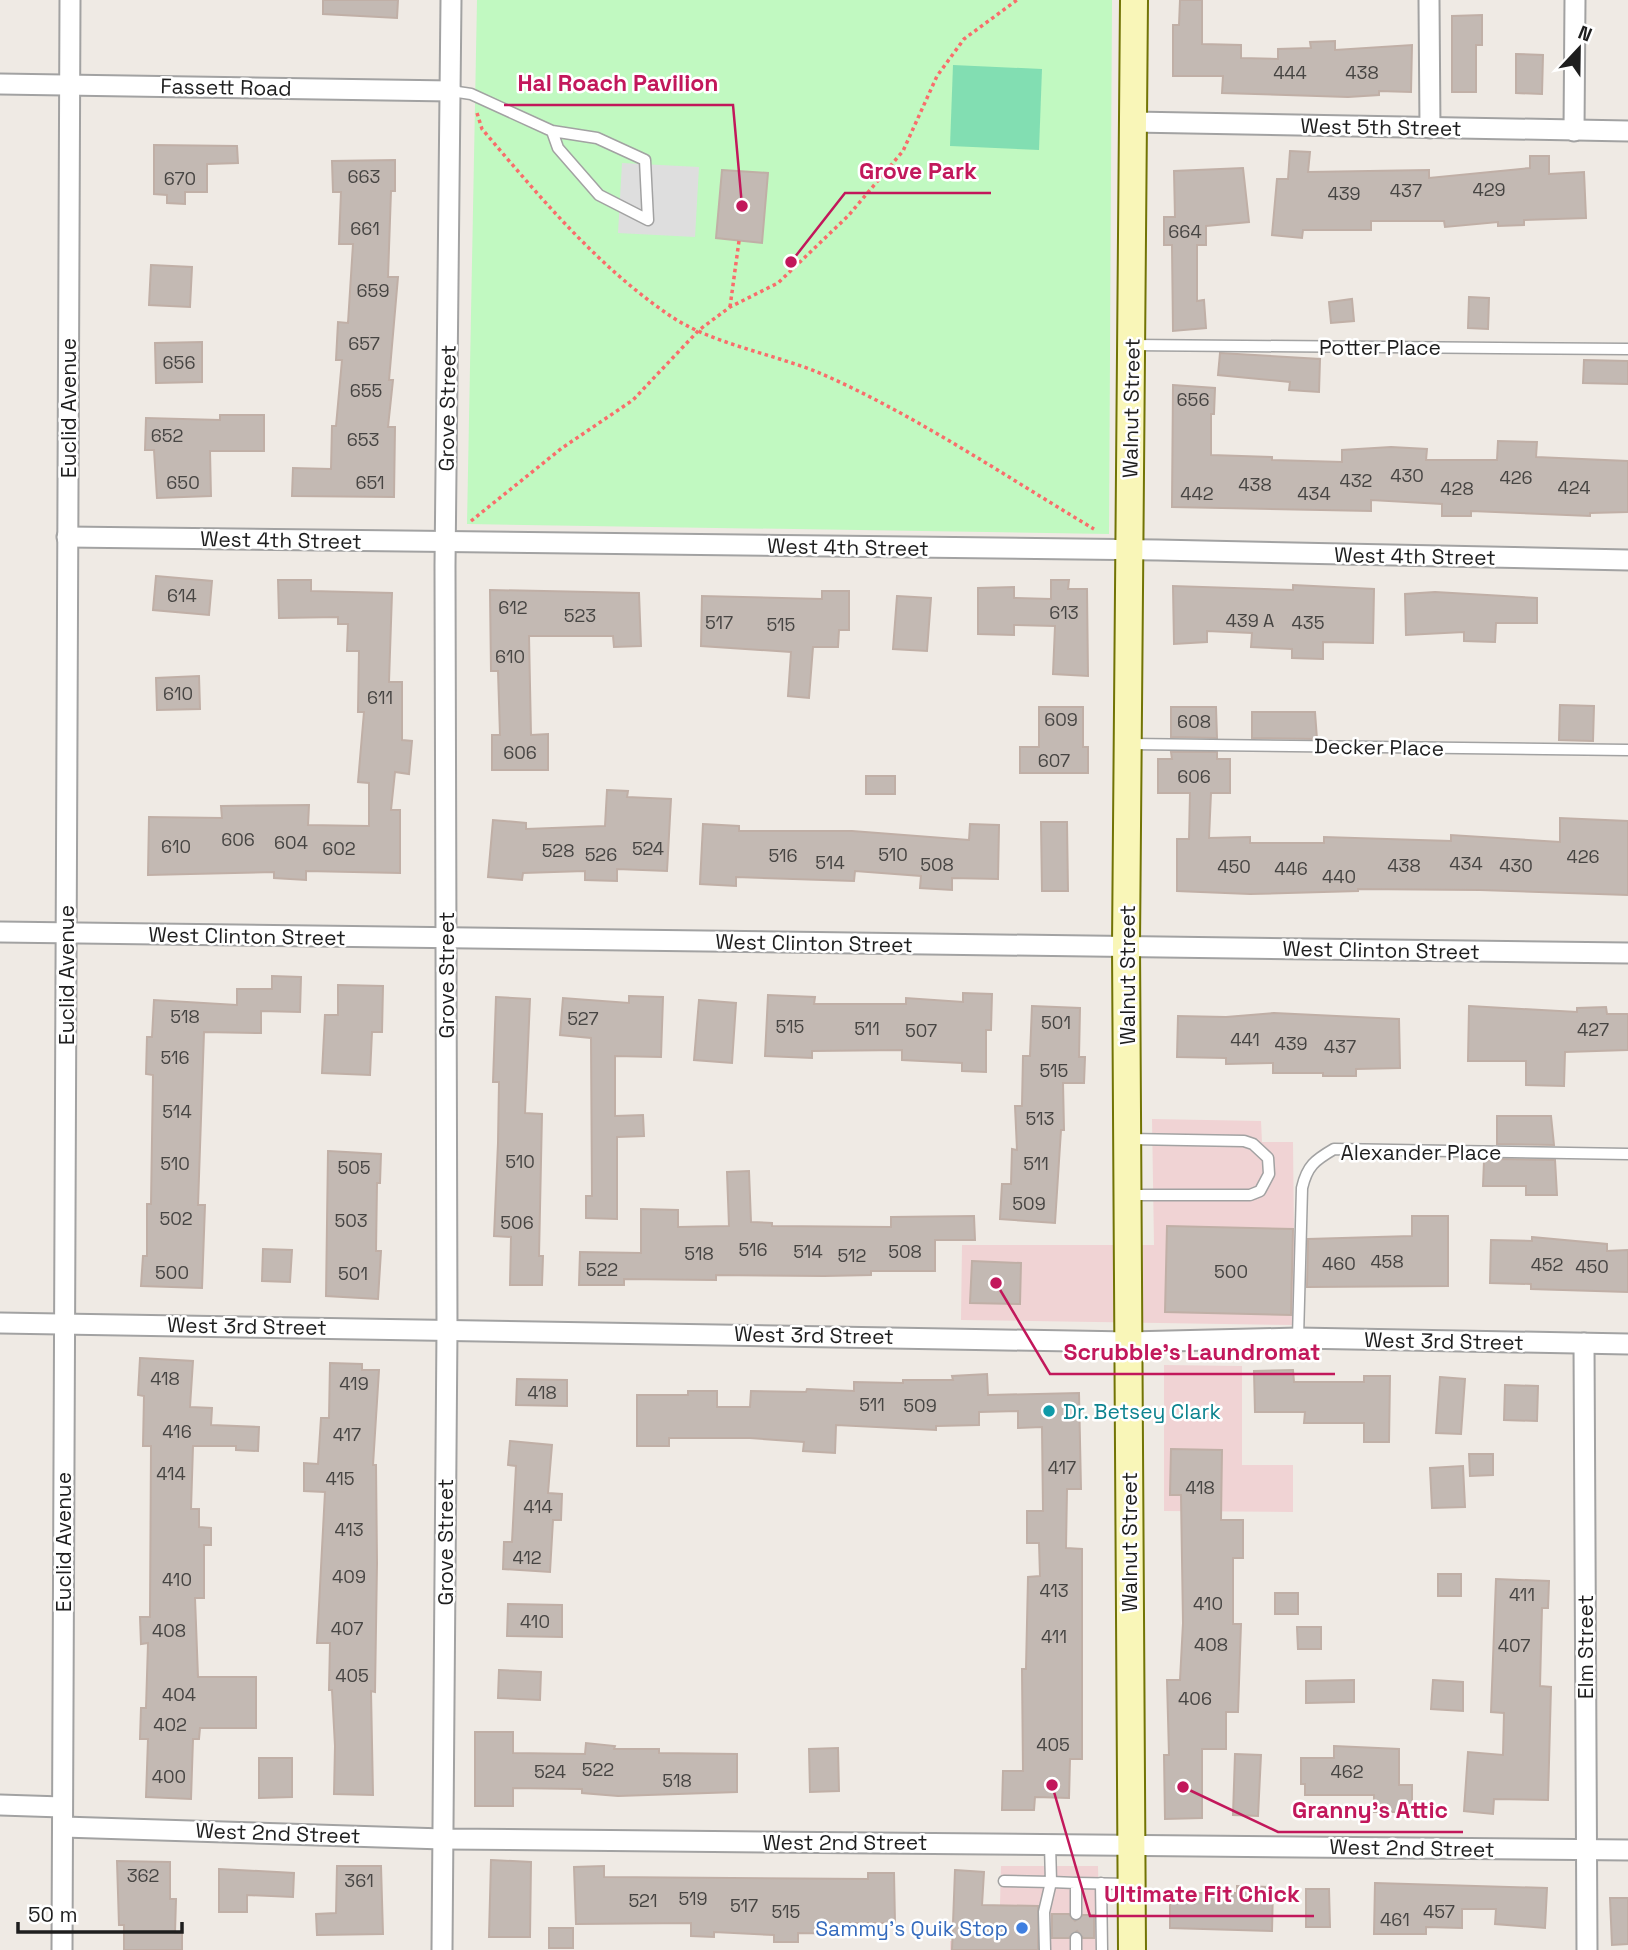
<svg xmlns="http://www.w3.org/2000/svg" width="1628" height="1950" font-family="'Space Grotesk',sans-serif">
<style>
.commercial{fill:#f0d3d4}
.park{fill:#c1f9c1}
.pitch{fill:#82deb2}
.parking{fill:#dedede}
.building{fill:#c3b9b3;stroke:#c0afa6;stroke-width:2}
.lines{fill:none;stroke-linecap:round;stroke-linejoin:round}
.lane-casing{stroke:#a2a2a2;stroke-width:13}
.street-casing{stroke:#a2a2a2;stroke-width:23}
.secondary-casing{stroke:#727405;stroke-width:30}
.path{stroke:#f96d6b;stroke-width:3.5;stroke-dasharray:3.5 3.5;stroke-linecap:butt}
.lane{stroke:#fff;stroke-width:10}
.street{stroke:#fff;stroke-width:19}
.secondary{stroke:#f9f6b8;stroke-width:26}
.culture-dot{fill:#0f9aa8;stroke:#fff;stroke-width:2.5}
.shop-dot{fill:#3f7fe0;stroke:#fff;stroke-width:2.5}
.labels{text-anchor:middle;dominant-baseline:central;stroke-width:5;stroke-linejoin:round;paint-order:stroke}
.number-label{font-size:18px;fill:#474543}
.street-label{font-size:21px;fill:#1e1e1e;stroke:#fff}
.culture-label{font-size:21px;fill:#0d838f;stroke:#fff;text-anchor:start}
.shop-label{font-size:21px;fill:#366cbe;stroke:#fff;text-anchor:end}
.leader{fill:none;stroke:#c2185b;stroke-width:2.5}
.callout-dot{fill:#c2185b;stroke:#fff;stroke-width:2.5}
.callout-label{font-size:23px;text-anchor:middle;font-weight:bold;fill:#c2185b;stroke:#fff;stroke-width:5;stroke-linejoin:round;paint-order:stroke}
</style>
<rect width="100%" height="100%" fill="#efeae4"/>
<g class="commercial">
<path d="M1152,1119L1261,1121L1262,1142H1293L1295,1325L961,1320L962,1245H1154Z"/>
<path d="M1164,1365L1242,1366V1465H1293V1512L1164,1511Z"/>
<path d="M1001,1866H1098L1100,1950H950V1941L999,1942Z"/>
</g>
<path class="park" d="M477,0H1112L1109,534L467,524Z"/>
<path class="pitch" d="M953,65L1042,69L1039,150L950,146Z"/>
<path class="parking" d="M622,163L699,167L695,237L618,233Z"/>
<g class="building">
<path d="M323,0H398L397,18L323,14Z"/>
<path d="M1180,0H1202V44L1241,45V58L1278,59V49L1311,48L1310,42L1335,41V50L1412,45L1411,92L1379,91V95L1348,97L1222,93L1223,76H1173V25H1179Z"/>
<path d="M1482,15V45H1476V92H1452V16Z"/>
<path d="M1516,54L1543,55L1542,94L1516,93Z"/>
<path d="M154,145L237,146L238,163L207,164V192H185V204L167,203V195L154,194Z"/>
<path d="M1290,151L1310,152L1308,172L1429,170V178L1530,168V156H1549V174L1584,172L1586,218L1524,220V225L1498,226V222L1445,227L1444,221H1371V230H1303L1302,238L1272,235L1277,179H1288Z"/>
<path d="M395,160V191H391L388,277H398L389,380H393L388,427H395L394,497L292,496L293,468L331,469L332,426H336L342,360H336L338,322L348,323L353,244H339L341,192H333L332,161Z"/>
<path d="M1243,168L1249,222L1206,226V245H1197V301L1204,300L1206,328L1173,331L1172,245H1164V217H1175L1174,171Z"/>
<path d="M722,170L768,173L762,243L716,238Z"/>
<path d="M151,265L192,267L190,307L149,305Z"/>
<path d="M1469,297L1489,298L1488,329L1468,328Z"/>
<path d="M1352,299L1354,321L1331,323L1329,302Z"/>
<path d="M202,342V382L156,383L155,343Z"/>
<path d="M1220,353L1320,359L1319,392L1289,390L1290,382L1218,375Z"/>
<path d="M1584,360L1628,361V384L1583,383Z"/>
<path d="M1173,385L1215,388L1214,414H1211V455L1272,457V460L1342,462V450L1391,447L1427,449L1426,460H1497L1498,441L1537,442L1536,457L1628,461V512L1590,513V516L1471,511V516H1442V504L1371,500V511L1172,507Z"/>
<path d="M220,415H264V451H210L211,496L157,498L154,450H145L146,418L220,420Z"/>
<path d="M156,576L212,581L209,615L153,610Z"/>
<path d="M278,580H311V591L392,593L389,682H402V740L412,741L409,774L395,772L391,810H400V873L306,871V880L274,878V872L148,875L149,817L222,818L221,806L309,805L308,825L369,826V783L358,782L364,712H358L359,651H347L348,624H338V617L279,618Z"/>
<path d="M1051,580H1069L1068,589H1087L1088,676L1053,674L1055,626L1014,625V635L978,634V588L1014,587V598L1051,599Z"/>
<path d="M1293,585L1374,589L1373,643L1323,642V659L1292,658V649L1251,647L1252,633L1207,631V642L1174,644L1173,586L1293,590Z"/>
<path d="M490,590L639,593L641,646L614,647L613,636H529L531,735L548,734V770H492V735H500L498,671H491Z"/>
<path d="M822,591H849V630H839L838,647H813L809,698L788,696L791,652L701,646L702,596L822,599Z"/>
<path d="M1435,592L1537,598V623H1496L1495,642L1464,641V632L1406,635L1405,594Z"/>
<path d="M897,596L931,598L927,651L893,649Z"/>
<path d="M199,676L200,709L157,710L156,678Z"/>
<path d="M1560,705L1594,706L1593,741L1559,740Z"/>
<path d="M1039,707H1083V747H1088V773H1020V747H1039Z"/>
<path d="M1171,707H1216L1217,738L1171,737Z"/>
<path d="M1252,712H1315L1317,739L1252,738Z"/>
<path d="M1171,752H1217V759H1230V793H1211L1209,838L1250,837V843H1324V837L1451,841V835L1560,842V818L1628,821V895L1480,890L1358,889V891L1250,894L1177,891V839H1189L1190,793H1158V759H1172Z"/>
<rect x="866" y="776" width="29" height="18"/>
<path d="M607,790L628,791L627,797L671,799L667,871L617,869V881L585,880V871L523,873L522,880L488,877L493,820L526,823V829L605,826Z"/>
<path d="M1041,822H1067L1068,891H1042Z"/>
<path d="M703,824L739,826V831H852L969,840L970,824L999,825L998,879L952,878V890L920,888L921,876L855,871L854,881L736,877V886L700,884Z"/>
<path d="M272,976L301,977L300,1012L261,1011V1033L204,1032L198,1205H205L202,1288L141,1286L143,1256H147V1204H151L153,1075L146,1074L147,1037H152L154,1000L237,1005V989H272Z"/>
<path d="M338,985L383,986L382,1032H372L370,1075L322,1073L325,1015H338Z"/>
<path d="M963,993L992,994L991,1030H986V1072L962,1071V1063L902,1060V1050L812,1051V1058L765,1056L768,995L815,997L814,1004H906V998L963,1002Z"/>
<path d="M629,996L663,997L661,1057L615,1056V1116L643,1115L644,1136L617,1137V1219L586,1218V1196H592L591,1038L560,1035L563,998L629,1003Z"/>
<path d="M496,997L530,999L525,1113L542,1114L539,1256H543L542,1285H510L511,1237L494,1236L498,1143L499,1082H493Z"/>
<path d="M699,1000L736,1003L732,1063L694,1060Z"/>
<path d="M1032,1006L1080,1008L1079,1057H1085L1084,1083H1063L1064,1130H1061L1055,1223L1000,1219L1002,1184H1011L1012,1149L1017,1150L1015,1106H1022L1023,1056H1030Z"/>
<path d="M1469,1006L1577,1012V1008L1606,1007L1607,1014H1628V1050L1565,1052L1564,1086L1526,1085V1061H1468Z"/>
<path d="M1274,1013L1399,1019L1400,1068L1356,1069V1076H1323V1073H1273V1063L1226,1064V1058L1177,1057L1178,1016L1226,1017Z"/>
<path d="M1497,1116H1551L1554,1145L1497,1144Z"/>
<path d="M328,1151L381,1154L380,1183H377L376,1251H381L378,1299L326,1296Z"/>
<path d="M1496,1159L1555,1160L1557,1195H1526V1186H1483L1484,1161Z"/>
<path d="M749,1171L751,1222L772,1223V1226L891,1227V1217L974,1216L975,1240H935V1271H871V1275L824,1276L716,1275V1280L624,1279V1285H579L580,1252L641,1253V1209L678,1210V1227L729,1226L727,1172Z"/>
<path d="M1412,1216H1448V1286L1307,1287L1308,1239L1412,1236Z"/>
<path d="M1167,1226L1293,1229L1291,1315L1165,1312Z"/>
<path d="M1532,1237L1607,1244V1251L1628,1250V1292L1531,1289V1284L1490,1283L1491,1240L1532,1241Z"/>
<path d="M263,1249L292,1250L290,1282L262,1281Z"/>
<path d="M972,1261L1021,1263L1020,1304L970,1303Z"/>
<path d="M140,1358L193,1361L190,1407L212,1408L211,1425L259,1427L258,1451L236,1450V1446H193L191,1509H199V1527L211,1528V1545H204V1598H195L198,1677H256V1728H200L199,1739H193L191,1799L146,1797L148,1739H140L141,1708H146L148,1643L141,1644L140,1617H150L151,1446H143L144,1396L138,1395Z"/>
<path d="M330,1363L362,1364V1370H379L373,1465H376L377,1563L375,1692L371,1691L373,1795L334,1794L335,1746L332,1690H329L330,1643H317L325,1492L304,1491V1463L318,1464L321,1418H329Z"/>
<path d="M1293,1370L1294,1382H1364V1376H1390L1389,1442H1364V1423H1304L1305,1412H1255L1254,1371Z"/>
<path d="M987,1374L988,1395L1079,1393L1081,1489H1067L1066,1548L1082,1549V1759H1070L1069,1798L1035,1797L1034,1810H1002L1003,1771H1023L1022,1669H1026L1028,1577L1040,1576L1039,1543H1027V1511H1043L1042,1427L1018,1428V1411L979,1412V1425L936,1426V1430L836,1425L835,1453L803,1451L804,1442L750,1438H669V1446H637V1395H688V1391H717V1407H750L751,1391L806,1392L807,1389L854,1391V1382L903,1383V1380H953L952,1376Z"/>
<path d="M1440,1377L1465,1379L1461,1434L1436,1433Z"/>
<path d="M517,1379L567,1380V1406L516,1405Z"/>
<path d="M1505,1385L1538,1386L1537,1421L1504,1420Z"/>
<path d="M510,1441L552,1445L548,1493L562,1494L561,1520H553L550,1572L503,1569L504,1542H512L516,1466L508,1465Z"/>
<path d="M1171,1449L1222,1450L1221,1520H1243V1558H1233V1624H1241L1238,1712H1226V1749H1202V1818L1165,1819L1164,1755H1169L1167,1680H1180L1183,1623L1181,1495H1170Z"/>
<path d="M1469,1454H1493V1475L1470,1476Z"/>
<path d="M1463,1466L1465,1507L1432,1508L1430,1468Z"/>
<rect x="1438" y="1574" width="23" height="22"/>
<path d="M1496,1579L1549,1581L1548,1608H1542L1540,1686L1551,1687L1548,1800L1494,1799L1493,1814L1464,1811L1468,1752L1503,1755L1504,1713L1491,1712Z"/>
<rect x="1275" y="1593" width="23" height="21"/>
<path d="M508,1604L562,1605V1637L507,1636Z"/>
<path d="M1297,1627H1321V1649H1298Z"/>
<path d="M499,1670L541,1672L540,1700L498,1698Z"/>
<path d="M1354,1680V1702L1306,1703V1681Z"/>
<path d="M1433,1680L1463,1682V1711L1431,1709Z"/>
<path d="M475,1732H513V1753L585,1754L586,1743L615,1746L614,1749H659V1753L737,1754V1792L618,1796L582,1793V1789L513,1788V1806H475Z"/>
<path d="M1334,1746L1399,1749V1785H1412V1812H1374V1795H1305V1784H1301V1758H1334Z"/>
<path d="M838,1748L839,1791L810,1792L809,1749Z"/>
<path d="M1235,1754L1261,1755L1258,1816L1233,1815Z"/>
<path d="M259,1758H292V1797L259,1798Z"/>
<path d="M491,1860L531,1862L530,1937H489Z"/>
<path d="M117,1861L170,1862V1899H176L175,1933H182V1950H124V1925H119Z"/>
<path d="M337,1866H381L383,1934L317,1935L316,1914L336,1913Z"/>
<path d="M604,1866V1877L868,1879V1873H894L895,1923H850V1934L798,1933V1942H774V1935L714,1932V1937L691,1936V1923L576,1924L574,1867Z"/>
<path d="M219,1869L294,1873L293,1897L247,1895V1912H219Z"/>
<path d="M955,1870L984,1872L982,1905L1038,1906V1950H952Z"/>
<path d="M1375,1883L1547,1888L1545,1928L1495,1924L1496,1909H1462V1928L1426,1927V1934H1374Z"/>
<path d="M1237,1886L1273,1887L1272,1931L1170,1928V1893H1237Z"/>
<path d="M1306,1889H1329L1330,1927H1306Z"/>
<path d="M1610,1898H1628V1944L1612,1945Z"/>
<path d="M1052,1914H1069L1075,1921L1083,1915H1094V1938H1083L1077,1931L1069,1938H1052Z"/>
<rect x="549" y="1928" width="24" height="20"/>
</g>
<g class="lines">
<g class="lane-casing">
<g id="lane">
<path d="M451,91L471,94L552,131L558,148L599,195L648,220L645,160L597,138L552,131"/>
<path d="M1132,345L1628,349"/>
<path d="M1130,744L1628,750"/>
<path d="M1128,1195H1250L1260,1191L1269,1174L1268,1158L1253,1144L1244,1141L1129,1139"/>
<path d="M1298,1338L1302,1188C1307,1166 1315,1160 1334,1149L1628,1154"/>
<path d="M1004,1881L1051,1882L1050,1844"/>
<path d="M1076,1883L1130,1884"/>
<path d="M1101,1883L1102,1950"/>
<path d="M1076,1938V1950"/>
<path d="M1045,1950L1044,1912L1051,1882L1076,1883V1914"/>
</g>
</g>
<g class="street-casing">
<g id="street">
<path d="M1429,0L1430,128"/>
<path d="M0,84L451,91"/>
<path d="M1133,122L1628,131"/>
<path d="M1574,131L1575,0"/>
<path d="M67,537L1158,550L1628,560"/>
<path d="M0,932L1628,953"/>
<path d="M0,1323L1129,1342L1298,1338L1628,1344"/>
<path d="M1584,1343L1587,1950"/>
<path d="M0,1805L62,1807"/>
<path d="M63,1827L443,1839L1628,1850"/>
<path d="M62,1950L70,0"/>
<path d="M442,1950L447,1329L445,566L451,0"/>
</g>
</g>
<g class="secondary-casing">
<path id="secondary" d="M1132,1950L1126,945L1134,0"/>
</g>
<g class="path">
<path d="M477,113L482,129C539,196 596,265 669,315C711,344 775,354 822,374C917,416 1005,476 1094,529"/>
<path d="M730,307L739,241"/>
<path d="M471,521L562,448L633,400L699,330L730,307L778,283L848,216L903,151L937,76L964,39L1017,0"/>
</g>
<use href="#lane" class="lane"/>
<use href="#street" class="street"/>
<use href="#secondary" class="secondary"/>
</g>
<circle class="culture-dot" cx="1049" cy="1411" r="7"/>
<circle class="shop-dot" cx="1022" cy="1928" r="7"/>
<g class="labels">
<g class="number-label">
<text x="1290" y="72">444</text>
<text x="1362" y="72">438</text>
<text x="364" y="176">663</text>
<text x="180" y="178">670</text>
<text x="1489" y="189">429</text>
<text x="1406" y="190">437</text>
<text x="1344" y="193">439</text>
<text x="365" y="228">661</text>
<text x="1185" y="231">664</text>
<text x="373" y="290">659</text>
<text x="364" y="343">657</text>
<text x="179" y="362">656</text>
<text x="366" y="390">655</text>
<text x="1193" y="399">656</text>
<text x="167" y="435">652</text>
<text x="363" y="439">653</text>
<text x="1407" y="475">430</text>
<text x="1516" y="477">426</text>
<text x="1356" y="480">432</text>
<text x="183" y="482">650</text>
<text x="370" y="482">651</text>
<text x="1255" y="484">438</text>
<text x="1574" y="487">424</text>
<text x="1457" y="488">428</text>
<text x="1197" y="493">442</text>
<text x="1314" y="493">434</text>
<text x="182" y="595">614</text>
<text x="513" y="607">612</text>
<text x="1064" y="612">613</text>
<text x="580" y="615">523</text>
<text x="1250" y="620">439 A</text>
<text x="719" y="622">517</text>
<text x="1308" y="622">435</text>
<text x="781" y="624">515</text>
<text x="510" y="656">610</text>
<text x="178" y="693">610</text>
<text x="380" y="697">611</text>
<text x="1061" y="719">609</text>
<text x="1194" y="721">608</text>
<text x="520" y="752">606</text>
<text x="1054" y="760">607</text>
<text x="1194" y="776">606</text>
<text x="238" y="839">606</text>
<text x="291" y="842">604</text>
<text x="176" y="846">610</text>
<text x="339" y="848">602</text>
<text x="648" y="848">524</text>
<text x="558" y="850">528</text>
<text x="601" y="854">526</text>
<text x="893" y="854">510</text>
<text x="783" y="855">516</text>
<text x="1583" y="856">426</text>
<text x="830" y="862">514</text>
<text x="1466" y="863">434</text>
<text x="937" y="864">508</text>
<text x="1404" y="865">438</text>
<text x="1516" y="865">430</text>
<text x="1234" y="866">450</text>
<text x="1291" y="868">446</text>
<text x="1339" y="876">440</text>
<text x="185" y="1016">518</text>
<text x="583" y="1018">527</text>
<text x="1056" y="1022">501</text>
<text x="790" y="1026">515</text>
<text x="867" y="1028">511</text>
<text x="1593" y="1029">427</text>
<text x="921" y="1030">507</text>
<text x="1245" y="1039">441</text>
<text x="1291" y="1043">439</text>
<text x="1340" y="1046">437</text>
<text x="175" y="1057">516</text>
<text x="1054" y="1070">515</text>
<text x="177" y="1111">514</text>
<text x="1040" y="1118">513</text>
<text x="520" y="1161">510</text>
<text x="175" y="1163">510</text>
<text x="1036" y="1163">511</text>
<text x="354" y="1167">505</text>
<text x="1029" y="1203">509</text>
<text x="176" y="1218">502</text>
<text x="351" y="1220">503</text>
<text x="517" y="1222">506</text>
<text x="753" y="1249">516</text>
<text x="808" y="1251">514</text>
<text x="905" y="1251">508</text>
<text x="699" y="1253">518</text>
<text x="852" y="1255">512</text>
<text x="1387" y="1261">458</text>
<text x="1339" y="1263">460</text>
<text x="1547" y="1264">452</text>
<text x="1592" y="1266">450</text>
<text x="602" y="1269">522</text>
<text x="1231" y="1271">500</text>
<text x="172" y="1272">500</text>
<text x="353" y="1273">501</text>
<text x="165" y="1378">418</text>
<text x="354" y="1383">419</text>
<text x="542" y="1392">418</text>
<text x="872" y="1404">511</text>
<text x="920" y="1405">509</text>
<text x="177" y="1431">416</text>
<text x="347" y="1434">417</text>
<text x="1062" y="1467">417</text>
<text x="171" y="1473">414</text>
<text x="340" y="1478">415</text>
<text x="1200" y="1487">418</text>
<text x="538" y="1506">414</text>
<text x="349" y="1529">413</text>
<text x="527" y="1557">412</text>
<text x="349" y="1576">409</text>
<text x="177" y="1579">410</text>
<text x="1054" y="1590">413</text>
<text x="1522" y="1594">411</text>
<text x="1208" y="1603">410</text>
<text x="535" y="1621">410</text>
<text x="347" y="1628">407</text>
<text x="169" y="1630">408</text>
<text x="1054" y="1636">411</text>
<text x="1211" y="1644">408</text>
<text x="1514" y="1645">407</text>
<text x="352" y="1675">405</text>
<text x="179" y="1694">404</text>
<text x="1195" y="1698">406</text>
<text x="170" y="1724">402</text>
<text x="1053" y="1744">405</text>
<text x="598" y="1769">522</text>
<text x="550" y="1771">524</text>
<text x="1347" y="1771">462</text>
<text x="169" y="1776">400</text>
<text x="677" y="1780">518</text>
<text x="143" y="1875">362</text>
<text x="359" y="1880">361</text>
<text x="693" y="1898">519</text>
<text x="643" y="1900">521</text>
<text x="744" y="1905">517</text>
<text x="786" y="1911">515</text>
<text x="1439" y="1911">457</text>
<text x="1395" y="1919">461</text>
</g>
<g class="street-label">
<text transform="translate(226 87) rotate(1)">Fassett Road</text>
<text transform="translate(1381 127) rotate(1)">West 5th Street</text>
<text x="1380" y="347">Potter Place</text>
<text transform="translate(68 408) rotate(-90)">Euclid Avenue</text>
<text transform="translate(447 408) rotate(-89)">Grove Street</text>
<text transform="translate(1131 408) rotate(-89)">Walnut Street</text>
<text transform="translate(281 540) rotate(1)">West 4th Street</text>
<text transform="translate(848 547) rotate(1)">West 4th Street</text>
<text transform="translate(1415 556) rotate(1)">West 4th Street</text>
<text transform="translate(1379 747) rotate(1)">Decker Place</text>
<text transform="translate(247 936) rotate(1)">West Clinton Street</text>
<text transform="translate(814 943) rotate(1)">West Clinton Street</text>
<text transform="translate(1381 950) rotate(1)">West Clinton Street</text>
<text transform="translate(66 975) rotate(-90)">Euclid Avenue</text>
<text transform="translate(446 975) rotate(-90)">Grove Street</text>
<text transform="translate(1127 975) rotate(-90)">Walnut Street</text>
<text x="1421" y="1152">Alexander Place</text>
<text transform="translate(247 1326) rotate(1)">West 3rd Street</text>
<text transform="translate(814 1335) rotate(1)">West 3rd Street</text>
<text transform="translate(1444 1341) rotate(1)">West 3rd Street</text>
<text transform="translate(63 1542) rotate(-90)">Euclid Avenue</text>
<text transform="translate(445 1542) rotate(-90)">Grove Street</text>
<text transform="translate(1129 1542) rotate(-90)">Walnut Street</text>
<text transform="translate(1585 1647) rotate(-90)">Elm Street</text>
<text transform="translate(278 1833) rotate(2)">West 2nd Street</text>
<text x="845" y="1842">West 2nd Street</text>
<text transform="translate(1412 1848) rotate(1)">West 2nd Street</text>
</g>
<g class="culture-label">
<text x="1063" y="1411">Dr. Betsey Clark</text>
</g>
<g class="shop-label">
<text x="1008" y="1928">Sammy's Quik Stop</text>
</g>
</g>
<path class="leader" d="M742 206L733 105H504M791 262L845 193H991M996 1283L1050 1374H1335M1183 1787L1278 1832H1463M1052 1785L1090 1916H1314"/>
<g class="callout-dot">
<circle cx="742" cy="206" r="7"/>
<circle cx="791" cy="262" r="7"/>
<circle cx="996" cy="1283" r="7"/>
<circle cx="1183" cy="1787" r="7"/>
<circle cx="1052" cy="1785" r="7"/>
</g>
<g class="callout-label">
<text x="618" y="91">Hal Roach Pavilion</text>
<text x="918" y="179">Grove Park</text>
<text x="1192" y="1360">Scrubble's Laundromat</text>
<text x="1370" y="1818">Granny's Attic</text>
<text x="1202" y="1902">Ultimate Fit Chick</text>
</g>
<g transform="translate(1579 49) rotate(22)" stroke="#ffffff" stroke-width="5" paint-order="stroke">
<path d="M0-5L12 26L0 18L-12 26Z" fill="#1e1e1e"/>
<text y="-10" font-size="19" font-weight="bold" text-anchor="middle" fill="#1e1e1e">N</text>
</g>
<path d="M18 1922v10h164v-10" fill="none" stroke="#1e1e1e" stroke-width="3.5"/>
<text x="28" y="1922" font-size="21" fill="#1e1e1e" stroke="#ffffff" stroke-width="5" paint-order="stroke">50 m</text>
</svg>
